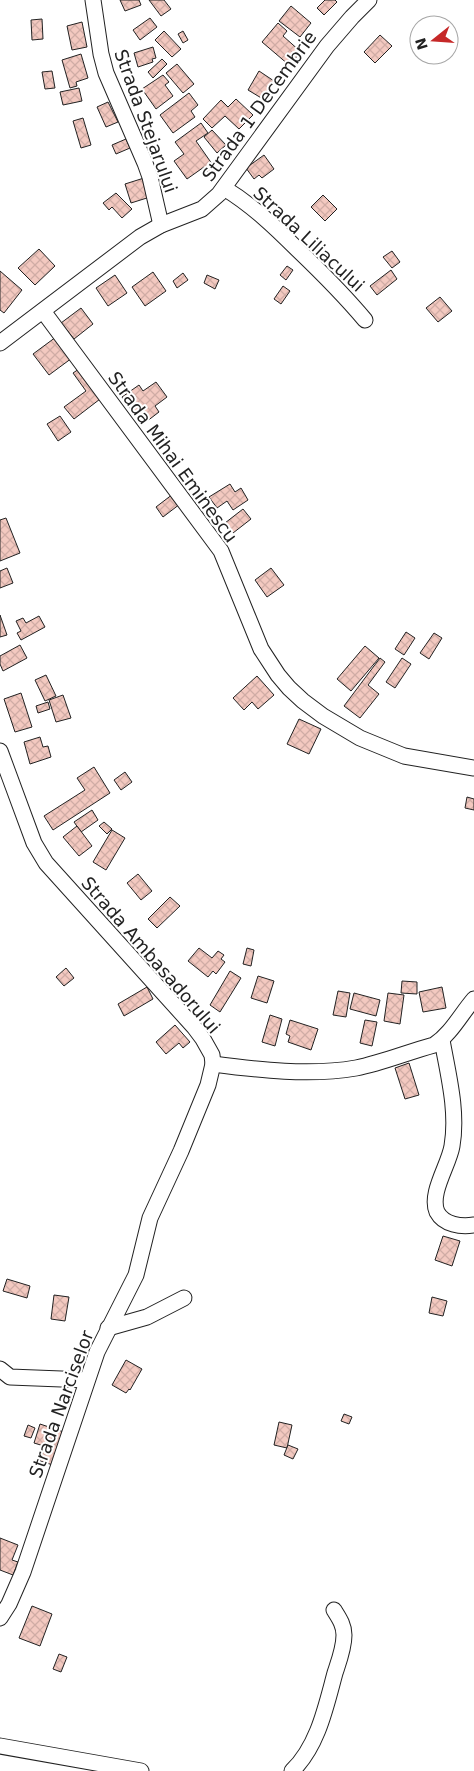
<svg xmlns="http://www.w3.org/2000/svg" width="474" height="1771" font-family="'DejaVu Sans',sans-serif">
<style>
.building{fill:url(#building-cross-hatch);stroke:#222}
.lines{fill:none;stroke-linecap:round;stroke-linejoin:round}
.minor-casing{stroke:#222;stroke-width:17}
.minor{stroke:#fff;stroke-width:15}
.labels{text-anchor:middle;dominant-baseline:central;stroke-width:4;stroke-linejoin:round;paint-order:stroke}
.street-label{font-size:18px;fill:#222;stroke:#fff}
</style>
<defs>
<pattern id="building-cross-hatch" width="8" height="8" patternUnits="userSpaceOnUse" patternTransform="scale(1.25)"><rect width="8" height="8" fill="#f3c9c0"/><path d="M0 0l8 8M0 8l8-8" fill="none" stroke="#d0aca5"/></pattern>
</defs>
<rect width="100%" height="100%" fill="#fff"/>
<g class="building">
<path d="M120,0H139L141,5L125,11Z"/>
<path d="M149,0H164L171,9L161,16Z"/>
<path d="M325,0H335L337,2L324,15L317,8Z"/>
<path d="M291,6L311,23L300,37L279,21Z"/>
<path d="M150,18L157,27L140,40L133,30Z"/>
<path d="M42,19L43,39L32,40L31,20Z"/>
<path d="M82,22L87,47L72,50L67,26Z"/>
<path d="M278,23L287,31L283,36L301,52L289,65L262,42Z"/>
<path d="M164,31L181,49L172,57L155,40Z"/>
<path d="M183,31L188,40L183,43L178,34Z"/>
<path d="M380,35L392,46L375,63L364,52Z"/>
<path d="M153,47L156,58L152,59L153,62L138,67L134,53Z"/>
<path d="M81,54L88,78L76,82L77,86L70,88L62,60Z"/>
<path d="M162,59L167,64L153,78L148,72Z"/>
<path d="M177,64L194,84L183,93L166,73Z"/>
<path d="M52,71L55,88L45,89L42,72Z"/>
<path d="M259,71L274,81L263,99L248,90Z"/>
<path d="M163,75L169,82L165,85L173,96L156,109L142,89Z"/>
<path d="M79,88L82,101L63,105L60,92Z"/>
<path d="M189,93L198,105L191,111L195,117L173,133L160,115Z"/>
<path d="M236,99L253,115L239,129L225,116L212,128L203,119L221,100L228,107Z"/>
<path d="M108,102L118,122L106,127L97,107Z"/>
<path d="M83,118L91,145L81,148L73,121Z"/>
<path d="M201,123L208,133L196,141L217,171L210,175L204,167L187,179L174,161L184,154L175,142Z"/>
<path d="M212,130L226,145L217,153L204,137Z"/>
<path d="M126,139L130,148L116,154L112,145Z"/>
<path d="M264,155L274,169L262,178L259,175L254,179L246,168Z"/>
<path d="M144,178L150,197L131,203L125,184Z"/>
<path d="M116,193L132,209L122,218L112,207L109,210L103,203Z"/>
<path d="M323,195L337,209L325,221L311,207Z"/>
<path d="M39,249L55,266L35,285L18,268Z"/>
<path d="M392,251L400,262L392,268L383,257Z"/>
<path d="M287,266L293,270L286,280L280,275Z"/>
<path d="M391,270L397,279L377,295L370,286Z"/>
<path d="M0,271L22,290L4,313L0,310Z"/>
<path d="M153,272L166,291L145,306L132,287Z"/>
<path d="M183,273L188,280L177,288L173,281Z"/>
<path d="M115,275L127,293L108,306L96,288Z"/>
<path d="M207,275L219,280L215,289L204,283Z"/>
<path d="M283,286L290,291L281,304L274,299Z"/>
<path d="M440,297L452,311L438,322L426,308Z"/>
<path d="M81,308L93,324L74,339L61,323Z"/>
<path d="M56,337L72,358L49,375L33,354Z"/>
<path d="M82,367L104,396L74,419L64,407L86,391L73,373Z"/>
<path d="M156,382L167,397L155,406L159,412L142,425L122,397L139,385L143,391Z"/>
<path d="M60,416L71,432L58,441L47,424Z"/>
<path d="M230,484L235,492L241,488L248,500L233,510L227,501L217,508L209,497Z"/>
<path d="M173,494L180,504L163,517L156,507Z"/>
<path d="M243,509L251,519L233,533L225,523Z"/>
<path d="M6,518L20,553L0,561V520Z"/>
<path d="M7,568L13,583L0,588V571Z"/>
<path d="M271,568L284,585L267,597L255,580Z"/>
<path d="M0,615L7,635L0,637Z"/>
<path d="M39,616L45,627L21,640L17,633L21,631L16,621L23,618L26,623Z"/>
<path d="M406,632L415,638L404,655L395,649Z"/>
<path d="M434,633L442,638L429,659L420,653Z"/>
<path d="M20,645L27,658L3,671L0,664V656Z"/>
<path d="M365,646L379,658L351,691L337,679Z"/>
<path d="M380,658L385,662L368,685L379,694L360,718L344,706Z"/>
<path d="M402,658L411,664L395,688L386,682Z"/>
<path d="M46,675L56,696L45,701L35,680Z"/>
<path d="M257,676L274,695L258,709L252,702L244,710L233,698Z"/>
<path d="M21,693L32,727L15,732L4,699Z"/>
<path d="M63,695L71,718L56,722L49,700Z"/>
<path d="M48,702L50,709L38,713L36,706Z"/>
<path d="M299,719L321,729L309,754L287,744Z"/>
<path d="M40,737L43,747L48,746L51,757L30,764L24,742Z"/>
<path d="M94,767L110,793L53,830L44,816L85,790L77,778Z"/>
<path d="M125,772L132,782L121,790L114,780Z"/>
<path d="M467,797L474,799V810L465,808Z"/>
<path d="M92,810L98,820L81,832L74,822Z"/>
<path d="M104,822L112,829L107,834L99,826Z"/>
<path d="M77,826L92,846L79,856L63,837Z"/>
<path d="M112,830L125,838L106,870L93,862Z"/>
<path d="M138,874L152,891L141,900L127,883Z"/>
<path d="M170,897L180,906L157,928L148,919Z"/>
<path d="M199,948L212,958L218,951L224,955L221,959L225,962L216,974L213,971L208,977L188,961Z"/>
<path d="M247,948L254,950L251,966L243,964Z"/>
<path d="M66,968L74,978L64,986L56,977Z"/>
<path d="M230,971L241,978L220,1012L210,1005Z"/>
<path d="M258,976L274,981L267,1003L251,998Z"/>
<path d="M402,981L417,982V994L401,993Z"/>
<path d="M147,987L153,999L124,1016L118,1004Z"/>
<path d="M442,987L446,1008L423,1012L419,992Z"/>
<path d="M338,991L350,993L346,1017L333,1015Z"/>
<path d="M354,993L380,1000L376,1016L350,1009Z"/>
<path d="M388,993L404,995L400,1024L384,1021Z"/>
<path d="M270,1015L282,1019L275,1046L262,1042Z"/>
<path d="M290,1020L318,1029L311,1050L288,1042L290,1036L286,1034Z"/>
<path d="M365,1020L377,1022L372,1046L360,1043Z"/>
<path d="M175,1025L190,1042L183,1048L179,1043L166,1054L156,1042Z"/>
<path d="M409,1063L419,1095L405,1099L395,1068Z"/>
<path d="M443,1236L460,1241L452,1266L435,1260Z"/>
<path d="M7,1279L30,1286L27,1298L3,1291Z"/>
<path d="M54,1295L69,1297L65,1321L51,1319Z"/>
<path d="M432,1297L447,1301L443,1316L429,1313Z"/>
<path d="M126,1360L142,1369L130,1390L129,1389L126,1393L112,1385Z"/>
<path d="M344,1414L352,1417L349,1424L341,1421Z"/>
<path d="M279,1422L292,1425L287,1448L274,1445Z"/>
<path d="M40,1424L64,1432L53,1465L40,1461L44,1446L34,1443Z"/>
<path d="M28,1425L35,1428L31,1438L24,1436Z"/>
<path d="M288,1445L298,1449L293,1459L284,1455Z"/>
<path d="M0,1538L18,1545L12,1560L18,1562L13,1575L0,1570Z"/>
<path d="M32,1606L52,1614L40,1646L19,1638Z"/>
<path d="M59,1654L67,1657L61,1672L53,1669Z"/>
</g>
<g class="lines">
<g class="minor-casing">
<g id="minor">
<path d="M93,0L101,54L106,73L145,163L150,177L161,225"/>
<path d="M224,188C252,205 275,227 298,250C322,273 344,295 365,320"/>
<path d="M43,311L221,551L261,649L278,675L289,688L303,701L323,716L360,738L404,756L474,768"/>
<path d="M0,343L140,237L161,225L202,209L219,194L327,46L352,17L369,0"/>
<path d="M0,751L34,843L46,863L194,1027L203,1039L212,1055L213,1064L208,1085L181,1151L150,1218L136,1275L97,1352L23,1572L9,1604L0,1618"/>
<path d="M442,1040C448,1074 458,1111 452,1146C449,1165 429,1193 437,1212C444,1225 461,1227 474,1225"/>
<path d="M213,1064C259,1070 310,1076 356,1068C382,1063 408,1052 434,1045C451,1034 461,1014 474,999"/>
<path d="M108,1328L147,1317L184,1298"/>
<path d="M0,1369L10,1377L87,1380"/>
<path d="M0,1746L141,1771"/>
<path d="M292,1771C318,1746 326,1706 335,1673C339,1661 344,1648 344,1635C344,1625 339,1618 334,1610"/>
</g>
</g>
<use href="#minor" class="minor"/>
</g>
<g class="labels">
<g class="street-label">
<text transform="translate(259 106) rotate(-54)">Strada 1 Decembrie</text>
<text transform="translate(146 121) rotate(70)">Strada Stejarului</text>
<text transform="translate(309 239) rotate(43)">Strada Liliacului</text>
<text transform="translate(173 457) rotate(54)">Strada Mihai Eminescu</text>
<text transform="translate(151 955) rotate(49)">Strada Ambasadorului</text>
<text transform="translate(61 1404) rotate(-70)">Strada Narciselor</text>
</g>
</g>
<g transform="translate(434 40) rotate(253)"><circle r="24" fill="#ffffff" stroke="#a7a7a7"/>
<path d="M0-4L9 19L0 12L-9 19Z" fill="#c62828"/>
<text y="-8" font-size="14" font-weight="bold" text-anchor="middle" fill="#222222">N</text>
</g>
</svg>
